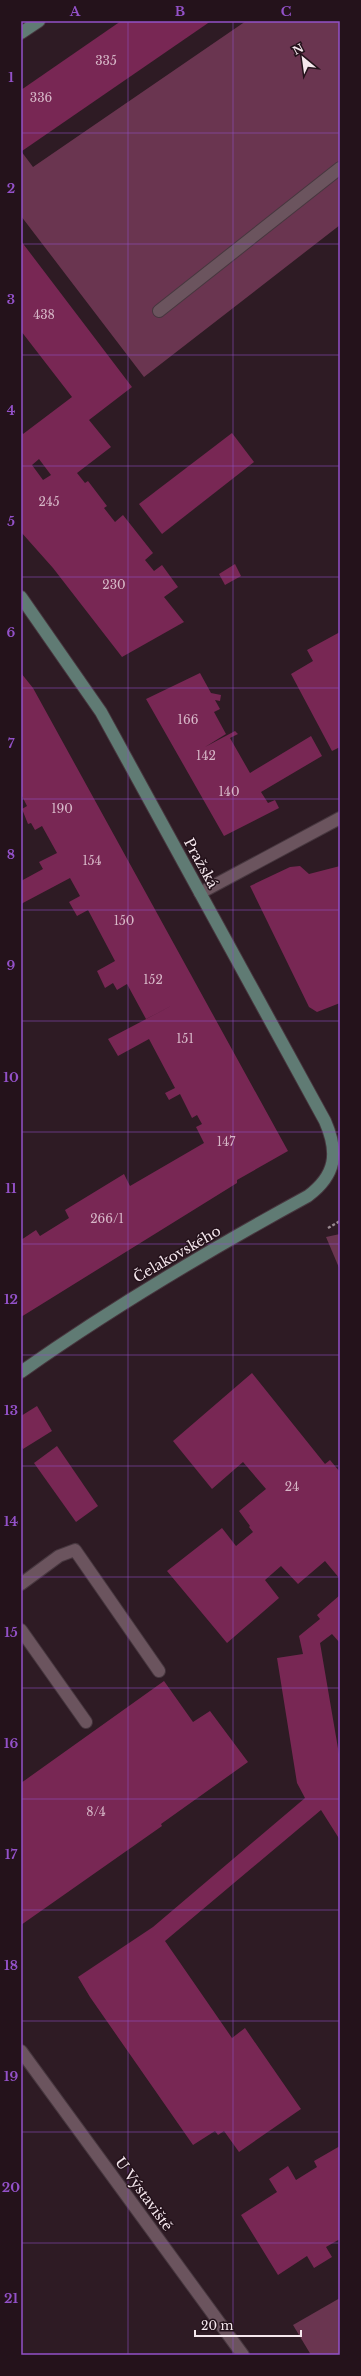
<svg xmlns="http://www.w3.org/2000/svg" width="361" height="2376" font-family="'Libre Baskerville',serif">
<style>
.green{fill:#6a3550}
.building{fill:#782754;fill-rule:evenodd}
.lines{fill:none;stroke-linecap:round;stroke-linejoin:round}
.lane-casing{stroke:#47373f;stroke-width:14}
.street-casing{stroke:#47373f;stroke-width:14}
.secondary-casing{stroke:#47373f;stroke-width:14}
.path{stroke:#998990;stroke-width:2.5;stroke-dasharray:3 2;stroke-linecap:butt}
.lane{stroke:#6b545e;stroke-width:12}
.street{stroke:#6b545e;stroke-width:12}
.secondary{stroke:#607b74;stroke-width:12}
.grid{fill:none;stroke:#9351c8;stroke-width:1;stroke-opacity:0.55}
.labels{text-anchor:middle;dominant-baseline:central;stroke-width:3;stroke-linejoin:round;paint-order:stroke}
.number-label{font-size:12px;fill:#d6b7c7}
.street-label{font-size:14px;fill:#f5e7ed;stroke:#24121b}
.neatline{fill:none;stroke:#9351c8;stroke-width:1.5}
.grid-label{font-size:13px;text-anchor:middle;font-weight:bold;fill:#9351c8}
</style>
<rect width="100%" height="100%" fill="#2e1b24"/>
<g class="green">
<path d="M246,21H340V225L144,377L21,216V151L33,167Z"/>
<path d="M340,1234V1270L326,1237Z"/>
<path d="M340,2298V2355H311L293,2325Z"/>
</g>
<g class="building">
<path d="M121,21H211L22,151L21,90Z"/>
<path d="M21,241L132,387L89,420L111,447L77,473L85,483L88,481L107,506L104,508L115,522L123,515L153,553L145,560L154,571L162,565L178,587L164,597L184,622L122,657L53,568L21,532V431L23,434L72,397L21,331ZM39,459L51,475L43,480L32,465Z"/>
<path d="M232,433L254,462L162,534L139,504Z"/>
<path d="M235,564L241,576L225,585L219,574Z"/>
<path d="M340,632V747L332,751L291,674L313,661L307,650Z"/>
<path d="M21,673L33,688L288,1151L237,1180V1183L21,1317V1240L36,1230L40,1236L69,1218L65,1210L124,1174L130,1186L204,1143L196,1127L202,1124L197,1115L192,1118L180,1094L169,1100L165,1093L175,1088L149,1039L118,1056L108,1039L175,1004L146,1019L127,984L117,990L113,983L105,988L97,971L115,961L88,910L77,916L69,902L80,896L70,878L21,904V881L43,869L39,862L57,853L42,826L35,830L31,823L28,824L22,809L27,806L21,794Z"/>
<path d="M200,673L211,693L221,695L220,701L215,700L220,709L214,712L226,734L205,747L235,731L238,734L230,738L250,773L311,736L322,756L261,792L268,803L275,800L279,808L224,836L146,699Z"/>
<path d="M300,866L309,874L340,866V1003L317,1012L309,1007L250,886L290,867Z"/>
<path d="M252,1373L325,1464L330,1460L340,1472V1579L325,1561L298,1584L281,1566L265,1580L279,1598L227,1643L167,1571L222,1528L236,1546L253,1532L249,1527L250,1526L239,1511L266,1489L243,1462L212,1489L173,1441Z"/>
<path d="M37,1406L52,1431L23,1449L21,1445V1416Z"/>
<path d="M57,1446L98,1506L76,1522L34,1463Z"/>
<path d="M340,1595V1643L332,1634L320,1643L340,1760V1840L321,1810L165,1941L232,2038L245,2028L301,2109L239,2152L224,2131L218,2135L215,2131L193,2145L90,1997L78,1977L153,1927L305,1798L297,1783L277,1658L303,1654L299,1636L320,1619L317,1615Z"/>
<path d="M164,1681L193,1722L210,1711L248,1762L161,1824L162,1826L21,1925V1783Z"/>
<path d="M340,2146V2239L326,2247L332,2257L314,2268L307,2256L278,2275L241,2215L277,2192L269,2179L288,2166L296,2180L317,2167L314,2161Z"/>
</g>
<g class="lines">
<g class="lane-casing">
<g id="lane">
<path d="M159,311L340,168"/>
<path d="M200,893L340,818"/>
<path d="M21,1584L59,1556L75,1550L159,1671"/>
<path d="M21,1630L86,1722"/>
</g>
</g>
<g class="street-casing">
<path id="street" d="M21,2051L243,2355"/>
</g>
<g class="secondary-casing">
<g id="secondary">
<path d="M21,33L39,21"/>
<path d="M21,597L101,712L325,1121C339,1153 336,1175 308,1196C209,1250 113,1307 21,1372"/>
</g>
</g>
<path class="path" d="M328,1228L340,1221"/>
<use href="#lane" class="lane"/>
<use href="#street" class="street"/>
<use href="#secondary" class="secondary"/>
</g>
<path class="grid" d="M128,21V2355M233,21V2355M21,133H340M21,244H340M21,355H340M21,466H340M21,577H340M21,688H340M21,799H340M21,910H340M21,1021H340M21,1132H340M21,1244H340M21,1355H340M21,1466H340M21,1577H340M21,1688H340M21,1799H340M21,1910H340M21,2021H340M21,2132H340M21,2243H340"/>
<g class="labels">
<g class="number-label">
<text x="106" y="60">335</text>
<text x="41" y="97">336</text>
<text x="44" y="314">438</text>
<text x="49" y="501">245</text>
<text x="114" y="584">230</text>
<text x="188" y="719">166</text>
<text x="206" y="755">142</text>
<text x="229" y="791">140</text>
<text x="62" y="808">190</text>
<text x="92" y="860">154</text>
<text x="124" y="920">150</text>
<text x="153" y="979">152</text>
<text x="185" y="1038">151</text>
<text x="226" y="1141">147</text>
<text x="107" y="1218">266/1</text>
<text x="292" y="1486">24</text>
<text x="96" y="1811">8/4</text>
</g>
<g class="street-label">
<text transform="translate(201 863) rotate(61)">Pražská</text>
<text transform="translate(177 1254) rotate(-30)">Čelakovského</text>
<text transform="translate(144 2194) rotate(54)">U Výstaviště</text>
</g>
</g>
<rect width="361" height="2376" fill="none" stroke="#24121b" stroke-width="44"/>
<g transform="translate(303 58) rotate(331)" stroke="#24121b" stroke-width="3" paint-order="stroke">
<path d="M0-3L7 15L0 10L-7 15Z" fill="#f5e7ed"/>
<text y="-6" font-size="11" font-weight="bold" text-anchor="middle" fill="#f5e7ed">N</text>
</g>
<path d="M195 2330v6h106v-6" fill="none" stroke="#f5e7ed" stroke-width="2"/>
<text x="201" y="2330" font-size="12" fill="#f5e7ed" stroke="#24121b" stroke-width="3" paint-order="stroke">20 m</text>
<rect x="22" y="22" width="317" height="2332" class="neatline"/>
<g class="grid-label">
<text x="75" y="16">A</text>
<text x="180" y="16">B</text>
<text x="286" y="16">C</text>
<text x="11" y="82">1</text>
<text x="11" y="193">2</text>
<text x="11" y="304">3</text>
<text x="11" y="415">4</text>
<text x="11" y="526">5</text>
<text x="11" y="637">6</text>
<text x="11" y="748">7</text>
<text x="11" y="859">8</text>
<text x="11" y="970">9</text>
<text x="11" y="1082">10</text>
<text x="11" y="1193">11</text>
<text x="11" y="1304">12</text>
<text x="11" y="1415">13</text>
<text x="11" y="1526">14</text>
<text x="11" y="1637">15</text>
<text x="11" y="1748">16</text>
<text x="11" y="1859">17</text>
<text x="11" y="1970">18</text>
<text x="11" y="2081">19</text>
<text x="11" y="2192">20</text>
<text x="11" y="2303">21</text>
</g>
</svg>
